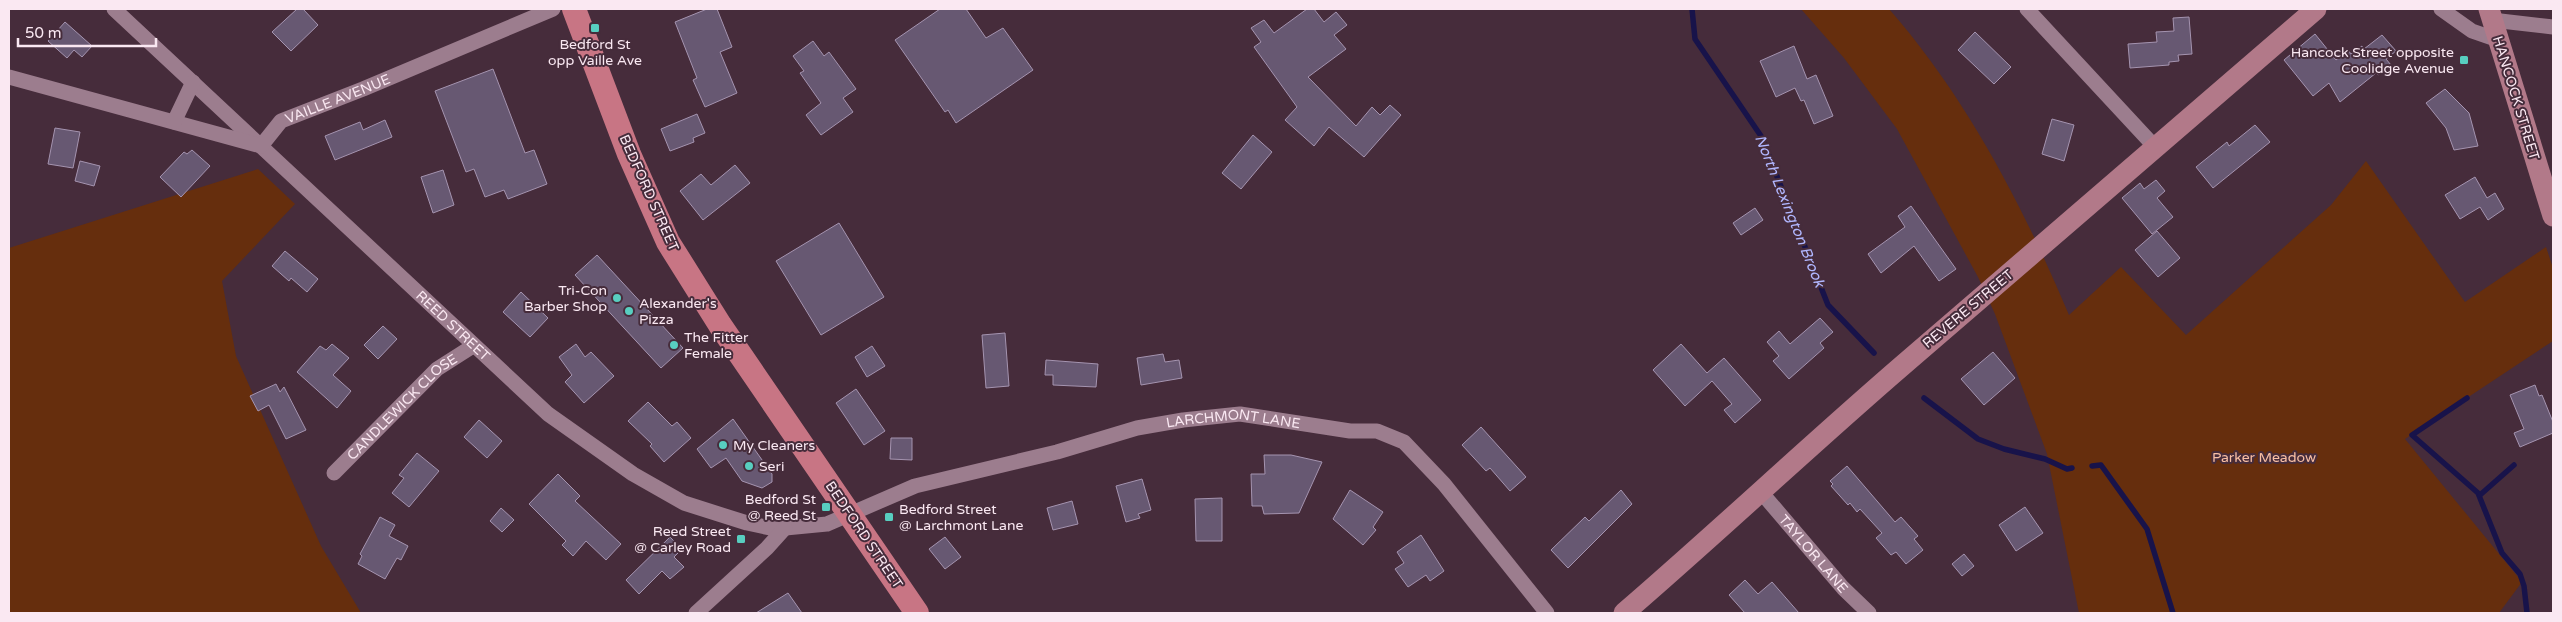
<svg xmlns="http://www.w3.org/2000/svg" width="2562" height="622" font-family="'Varela Round',sans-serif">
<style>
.green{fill:#662e0d}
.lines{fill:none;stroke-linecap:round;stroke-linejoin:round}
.stream{stroke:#18134a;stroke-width:5.5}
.building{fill:#675872;stroke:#a594b0}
.street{stroke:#9c7d8e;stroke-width:15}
.secondary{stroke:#b27989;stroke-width:21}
.primary{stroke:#c87584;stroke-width:24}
.poi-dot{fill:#58cec0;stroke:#462c3b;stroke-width:2}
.labels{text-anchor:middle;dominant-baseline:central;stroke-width:4;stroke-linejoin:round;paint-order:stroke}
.poi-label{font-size:14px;fill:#fae8f2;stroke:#462c3b;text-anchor:start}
.street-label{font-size:14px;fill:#fae8f2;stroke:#462c3b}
.park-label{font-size:14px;fill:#f9bfa4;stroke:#462c3b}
.water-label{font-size:15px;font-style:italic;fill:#b1b7ff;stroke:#462c3b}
</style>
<rect width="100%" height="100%" fill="#462c3b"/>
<g class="green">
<path d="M1801,9H1889C1967,98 2023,206 2069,315L2121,267L2186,335L2331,205L2366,161L2465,302L2546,247L2553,268V341L2405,439L2522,582L2499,613H2079L2047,454L1995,314L1978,277L1897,129L1844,58Z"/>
<path d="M258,169L295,204L222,281L236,356L321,546L361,613H9V248Z"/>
</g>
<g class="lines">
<g class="stream">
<path d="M1692,9L1695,39L1761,136L1828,305L1874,353"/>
<path d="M1924,398L1978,439L2004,449L2045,459L2067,469L2072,468"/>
<path d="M2467,398L2412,435L2478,493L2502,553L2520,574L2524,586L2527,613"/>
<path d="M2092,466L2101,465L2147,529L2173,613"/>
<path d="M2480,495L2514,465"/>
</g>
</g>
<g class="building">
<path d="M297,9H303L318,25L291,51L272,32Z"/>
<path d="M707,9H717L732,47L720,52L737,93L705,107L693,80L697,78L675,22Z"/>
<path d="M940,9H966L986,38L1003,28L1033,70L956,123L948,110L945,112L895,40Z"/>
<path d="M1307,9H1314L1324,22L1336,12L1347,25L1334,35L1346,49L1308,77L1356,126L1372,107L1380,115L1390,105L1401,115L1364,157L1329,127L1314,146L1285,120L1297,107L1254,47L1261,42L1251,28L1264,20L1274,33Z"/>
<path d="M2189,17L2192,54L2178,55L2179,61L2169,62V65L2130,68L2128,44L2157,42L2156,32L2174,31L2173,18Z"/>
<path d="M65,22L92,46L82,57L74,50L67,58L48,41Z"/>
<path d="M1975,32L2011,67L1994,84L1958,50Z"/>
<path d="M2315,34L2336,60L2348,50L2351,54L2362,46L2364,49L2382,35L2396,51L2386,59L2391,65L2378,75L2376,73L2340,102L2329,83L2313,96L2284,60Z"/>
<path d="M813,41L824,56L829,52L856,89L843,98L853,112L821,135L806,115L821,103L800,73L804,71L793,56Z"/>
<path d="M1794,46L1807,79L1816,75L1833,116L1814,124L1804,100L1801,101L1795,88L1776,97L1760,61Z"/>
<path d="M493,69L525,153L534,150L547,184L508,199L504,190L485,197L474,169L466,172L435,91Z"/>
<path d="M2445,89L2469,113L2478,146L2454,150L2446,128L2426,103Z"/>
<path d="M697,114L705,133L693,138L694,142L670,151L661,129Z"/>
<path d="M2052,119L2074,125L2064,161L2042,154Z"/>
<path d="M385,120L392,137L335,160L325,136L360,122L363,130Z"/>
<path d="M2255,125L2270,142L2213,188L2196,167L2227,142L2229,146Z"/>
<path d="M55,128L80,132L73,168L48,164Z"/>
<path d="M1253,135L1272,152L1241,189L1222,173Z"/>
<path d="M192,150L210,166L181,197L160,177L184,152L187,154Z"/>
<path d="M80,161L100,166L94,186L75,181Z"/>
<path d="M735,165L750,183L703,220L680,191L701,174L711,185Z"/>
<path d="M443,170L454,205L433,213L421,177Z"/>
<path d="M2475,177L2487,198L2495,193L2504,209L2488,220L2480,207L2460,219L2445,195Z"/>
<path d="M2156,180L2165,191L2157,198L2173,217L2152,234L2122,198L2140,183L2144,189Z"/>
<path d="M1911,206L1956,269L1939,281L1914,246L1881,273L1868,254L1905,227L1898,216Z"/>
<path d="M1755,208L1763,220L1741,235L1733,223Z"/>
<path d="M839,223L884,297L821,335L776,261Z"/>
<path d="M2157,231L2180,258L2158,277L2135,250Z"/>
<path d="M285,251L318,279L307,292L291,278L289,281L272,266Z"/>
<path d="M597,255L683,348L661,368L575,275Z"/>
<path d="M521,292L548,318L530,337L503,312Z"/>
<path d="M1820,318L1833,332L1820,343L1824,348L1789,379L1773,361L1779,356L1767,342L1779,331L1790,344Z"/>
<path d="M383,326L397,339L378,359L364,345Z"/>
<path d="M1005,333L1009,386L986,388L982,335Z"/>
<path d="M332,344L349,358L333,375L351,391L337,408L297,372L320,346L326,350Z"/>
<path d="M576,344L585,357L591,352L614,376L584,403L565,382L572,375L559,357Z"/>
<path d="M1681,344L1707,373L1724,358L1761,400L1735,423L1724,410L1732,404L1712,381L1685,406L1653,370Z"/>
<path d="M872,346L885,366L867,377L855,357Z"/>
<path d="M1993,352L2015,378L1984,405L1961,379Z"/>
<path d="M1163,354L1165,362L1179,360L1182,378L1141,385L1137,358Z"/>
<path d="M1046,360L1098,364L1096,387L1053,385V375H1045Z"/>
<path d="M276,384L280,392L284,387L306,430L286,439L269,405L258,411L250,396Z"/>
<path d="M2535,385L2539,396L2542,395L2553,422V433L2520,447L2514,433L2524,429L2510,395Z"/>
<path d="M856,389L885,431L864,445L836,403Z"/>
<path d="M648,402L672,426L677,422L691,438L664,462L650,446L652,444L628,421Z"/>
<path d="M733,419L772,474V482L762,488L742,481L726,458L711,468L697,449Z"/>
<path d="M479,420L502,441L487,458L464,437Z"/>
<path d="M1481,427L1526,477L1510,491L1490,468L1486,471L1462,445Z"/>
<path d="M891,438H912V460L890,459Z"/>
<path d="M417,453L439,471L409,507L392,493L404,478L399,475Z"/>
<path d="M1264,455H1291L1322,462L1299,513L1264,514L1262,506H1252L1251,474H1265Z"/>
<path d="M1847,466L1895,522L1901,517L1918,536L1914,539L1923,550L1906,564L1896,552L1891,555L1876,538L1882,533L1860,509L1857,512L1850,503L1848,505L1831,486L1833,484L1830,481Z"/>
<path d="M558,474L580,496L575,501L621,544L606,560L586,541L573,556L562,545L566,541L529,504Z"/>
<path d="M1142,479L1151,510L1138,514L1140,518L1126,522L1116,486Z"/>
<path d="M1350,490L1383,512L1373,527L1376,530L1363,545L1333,519Z"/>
<path d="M1621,490L1632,504L1568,568L1551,550L1585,517L1589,521Z"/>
<path d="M1222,498V541H1196L1195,499Z"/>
<path d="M1072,501L1078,524L1053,530L1047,508Z"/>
<path d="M2025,507L2043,533L2016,551L1999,525Z"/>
<path d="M501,508L514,520L502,532L490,521Z"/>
<path d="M380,517L395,525L389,536L408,546L401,560L397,558L385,579L358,564L362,556L360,554Z"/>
<path d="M1421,535L1444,571L1430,581L1426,575L1408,587L1395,569L1404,563L1397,552Z"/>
<path d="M670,537L682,549L674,557L684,567L670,579L662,571L639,594L626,580Z"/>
<path d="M945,537L961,557L945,569L929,549Z"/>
<path d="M1964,554L1974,566L1962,576L1952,564Z"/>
<path d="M1745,580L1758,594L1772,582L1799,613H1745L1729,595Z"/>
<path d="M788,593L802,613H756Z"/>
</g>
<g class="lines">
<g class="street">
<path id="s1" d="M114,9L548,414L633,474L684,503L747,523L775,529L827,524L915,486L1057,452L1137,428L1183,420L1240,414L1350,431H1377L1404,442L1444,484L1547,613"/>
<path d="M2027,9L2155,147"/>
<path d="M2441,9L2472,31L2498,40"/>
<path d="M2492,20L2553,27"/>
<path id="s2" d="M9,77L261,146L281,121L363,89L553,9"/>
<path d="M174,122L193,82"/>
<path id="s3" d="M334,473L437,369L473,346"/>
<path id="s4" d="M1761,492L1843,588L1869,613"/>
<path d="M696,613L767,548L785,528"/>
</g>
<g class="secondary">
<path d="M2489,9L2553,216"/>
<path d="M1624,613C1718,532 1809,446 1903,365C2041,246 2179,128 2316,9"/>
</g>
<path class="primary" d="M574,9L629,154L668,242L720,325L917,613"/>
</g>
<g class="poi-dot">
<rect x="590" y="23" width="10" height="10" rx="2.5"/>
<rect x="2459" y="55" width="10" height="10" rx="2.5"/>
<circle cx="617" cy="298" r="5"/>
<circle cx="629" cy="311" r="5"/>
<circle cx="674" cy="345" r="5"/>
<circle cx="723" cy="445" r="5"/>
<circle cx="749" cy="466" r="5"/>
<rect x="821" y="502" width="10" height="10" rx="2.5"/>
<rect x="884" y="512" width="10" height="10" rx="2.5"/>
<rect x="736" y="534" width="10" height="10" rx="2.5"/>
</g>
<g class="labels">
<g class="poi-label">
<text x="595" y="44" text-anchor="middle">Bedford St<tspan x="595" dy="16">opp Vaille Ave</tspan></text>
<text x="2454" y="52" text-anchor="end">Hancock Street opposite<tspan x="2454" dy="16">Coolidge Avenue</tspan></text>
<text x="607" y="290" text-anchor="end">Tri-Con<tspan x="607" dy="16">Barber Shop</tspan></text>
<text x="639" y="303">Alexander's<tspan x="639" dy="16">Pizza</tspan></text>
<text x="684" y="337">The Fitter<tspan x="684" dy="16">Female</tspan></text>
<text x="733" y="445">My Cleaners</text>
<text x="759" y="466">Seri</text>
<text x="816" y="499" text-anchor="end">Bedford St<tspan x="816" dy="16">@ Reed St</tspan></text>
<text x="899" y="509">Bedford Street<tspan x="899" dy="16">@ Larchmont Lane</tspan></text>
<text x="731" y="531" text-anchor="end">Reed Street<tspan x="731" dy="16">@ Carley Road</tspan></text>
</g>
<g class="street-label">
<text transform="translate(2516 98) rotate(73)">HANCOCK STREET</text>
<text stroke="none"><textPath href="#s2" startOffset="354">VAILLE AVENUE</textPath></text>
<text transform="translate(649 193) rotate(66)">BEDFORD STREET</text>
<text transform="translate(1968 309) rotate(-40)">REVERE STREET</text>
<text stroke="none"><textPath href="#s1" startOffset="464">REED STREET</textPath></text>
<text stroke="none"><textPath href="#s3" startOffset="95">CANDLEWICK CLOSE</textPath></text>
<text stroke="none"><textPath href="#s1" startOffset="1326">LARCHMONT LANE</textPath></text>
<text transform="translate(864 535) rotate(56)">BEDFORD STREET</text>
<text stroke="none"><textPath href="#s4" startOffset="81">TAYLOR LANE</textPath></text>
</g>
<g class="park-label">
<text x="2264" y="457">Parker Meadow</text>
</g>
<g class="water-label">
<text transform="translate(1790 211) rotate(68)">North Lexington Brook</text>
</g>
</g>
<rect width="2562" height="622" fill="none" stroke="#fae8f2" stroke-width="20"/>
<path d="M18 38v8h138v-8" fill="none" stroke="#fae8f2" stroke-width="2.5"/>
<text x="25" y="38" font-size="15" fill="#fae8f2" stroke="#462c3b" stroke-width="4" paint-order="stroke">50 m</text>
</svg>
